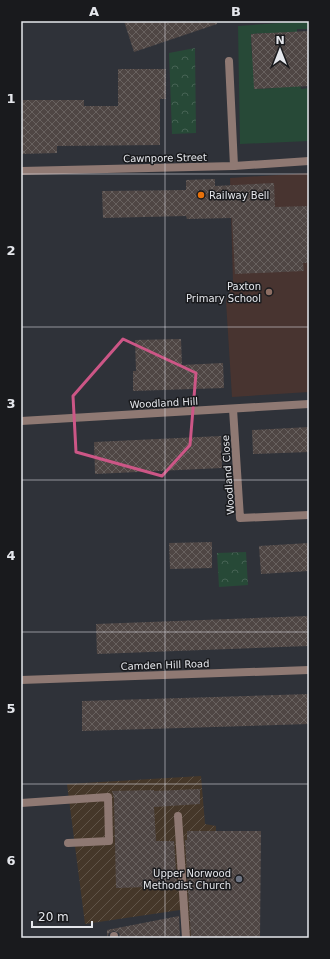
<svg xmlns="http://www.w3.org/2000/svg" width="330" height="959" font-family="'DejaVu Sans',sans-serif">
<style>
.industrial{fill:url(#industrial-furrows)}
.education{fill:#483430}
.green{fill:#274937}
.park{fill:url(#park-crowns)}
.building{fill:url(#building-cross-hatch)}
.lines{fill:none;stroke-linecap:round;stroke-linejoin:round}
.service{stroke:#8f7973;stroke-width:8}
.minor{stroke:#8f7973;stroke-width:8}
.marked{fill:none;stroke:#cc5686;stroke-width:3;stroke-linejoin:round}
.grid{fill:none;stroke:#e5e7ec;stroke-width:1;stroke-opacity:0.55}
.food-dot{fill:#e8710a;stroke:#191a1d;stroke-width:1.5}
.education-dot{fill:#8d6e63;stroke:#191a1d;stroke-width:1.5}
.worship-dot{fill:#6b7280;stroke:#191a1d;stroke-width:1.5}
.labels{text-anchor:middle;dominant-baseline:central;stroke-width:3;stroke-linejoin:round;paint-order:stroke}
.street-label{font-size:10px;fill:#e5e7ec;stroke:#191a1d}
.poi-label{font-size:10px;fill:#e5e7ec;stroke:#191a1d;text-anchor:end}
.neatline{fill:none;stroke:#e5e7ec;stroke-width:1.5}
.grid-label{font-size:13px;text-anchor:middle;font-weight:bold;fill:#e5e7ec}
</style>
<defs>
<pattern id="industrial-furrows" width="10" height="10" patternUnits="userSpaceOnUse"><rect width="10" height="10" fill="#453729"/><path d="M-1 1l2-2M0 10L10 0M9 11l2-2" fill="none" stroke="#605448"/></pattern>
<pattern id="park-crowns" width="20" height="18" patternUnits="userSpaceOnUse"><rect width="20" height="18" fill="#274937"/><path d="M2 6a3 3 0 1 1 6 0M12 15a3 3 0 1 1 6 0" fill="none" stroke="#466354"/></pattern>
<pattern id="building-cross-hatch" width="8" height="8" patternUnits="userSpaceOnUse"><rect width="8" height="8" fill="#4f4644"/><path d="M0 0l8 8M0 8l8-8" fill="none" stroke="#68615f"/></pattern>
</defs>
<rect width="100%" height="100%" fill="#2f3239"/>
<path class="industrial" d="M201,776L205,824L216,826L215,926L200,938H183L180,910L85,924L67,784Z"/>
<path class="education" d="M309,173V392L232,397L226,301L233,282L230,178Z"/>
<path class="green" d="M309,21V29H297V35L272,33L251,34L252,58H267L254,89L275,88V74L300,73L301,89L309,88V141L240,144L238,26Z"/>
<g class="park">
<path d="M195,48L196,133L172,134L169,53Z"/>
<path d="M246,552L248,585L219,587L217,553Z"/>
</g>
<g class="building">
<path d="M124,21H217V24L134,52Z"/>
<path d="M309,31V86L254,89L251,34Z"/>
<path d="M118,69H166V99H160V145L57,146V153L21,154V100H84V106H118Z"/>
<path d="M215,179V186L274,183L275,207L309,206V263H303L304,271L235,274L232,218L187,219L186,216L103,218L102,191L186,190V180Z"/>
<path d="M181,339L182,365L223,363L224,388L133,391V371H136L135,340Z"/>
<path d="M309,427V452L253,454L252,430Z"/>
<path d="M221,436L222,468L95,474L94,442Z"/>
<path d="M212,542V568L170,569L169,543Z"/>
<path d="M309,543V571L261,574L259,546Z"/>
<path d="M309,616V646L97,654L96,624Z"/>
<path d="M309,694V724L82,731V701Z"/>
<path d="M200,789V804L154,807L156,841H174L177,886L116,888L114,797L112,791L154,790V791Z"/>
<path d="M187,831H261L260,938H191L185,840H187Z"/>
<path d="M179,916L180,938H120L119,933L114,931L109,933L107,938V930Z"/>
</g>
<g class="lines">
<g class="service">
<path d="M229,61L234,166"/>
<path d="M21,803L108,797L109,841L68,843"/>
<path d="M178,816L186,938"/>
<path d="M114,936V938"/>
</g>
<g class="minor">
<path d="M21,171L234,166L309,161"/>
<path d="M233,409L240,518L309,515"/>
<path d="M21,421L309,404"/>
<path d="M21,680L309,670"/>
</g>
</g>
<path class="marked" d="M123,339L196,373L190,445L162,476L76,452L73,396Z"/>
<path class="grid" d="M165,21V938M21,174H309M21,327H309M21,480H309M21,632H309M21,784H309"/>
<circle class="food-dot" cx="201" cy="195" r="4"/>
<circle class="education-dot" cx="269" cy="292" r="4"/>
<circle class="worship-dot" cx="239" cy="879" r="4"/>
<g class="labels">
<g class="street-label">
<text transform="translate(165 158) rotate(-1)">Cawnpore Street</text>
<text transform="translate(164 403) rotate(-3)">Woodland Hill</text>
<text transform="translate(228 475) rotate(-94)">Woodland Close</text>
<text transform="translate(165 665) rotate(-2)">Camden Hill Road</text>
</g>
<g class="poi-label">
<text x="209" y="195" text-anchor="start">Railway Bell</text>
<text x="261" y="286">Paxton<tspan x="261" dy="12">Primary School</tspan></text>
<text x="231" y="873">Upper Norwood<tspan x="231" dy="12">Methodist Church</tspan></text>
</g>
</g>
<rect width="330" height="959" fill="none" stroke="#191a1d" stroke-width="44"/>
<g transform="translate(280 50)" stroke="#191a1d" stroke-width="3" paint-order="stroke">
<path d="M0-3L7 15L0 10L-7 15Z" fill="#e5e7ec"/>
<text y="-6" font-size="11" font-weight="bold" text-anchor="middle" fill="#e5e7ec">N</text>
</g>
<path d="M32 921v6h60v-6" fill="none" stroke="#e5e7ec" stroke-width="2"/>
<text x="38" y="921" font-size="12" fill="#e5e7ec" stroke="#191a1d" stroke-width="3" paint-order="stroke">20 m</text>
<rect x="22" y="22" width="286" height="915" class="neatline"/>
<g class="grid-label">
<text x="94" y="16">A</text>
<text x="236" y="16">B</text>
<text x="11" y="103">1</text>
<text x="11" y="255">2</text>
<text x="11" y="408">3</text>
<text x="11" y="560">4</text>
<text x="11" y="713">5</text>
<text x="11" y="865">6</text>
</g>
</svg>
